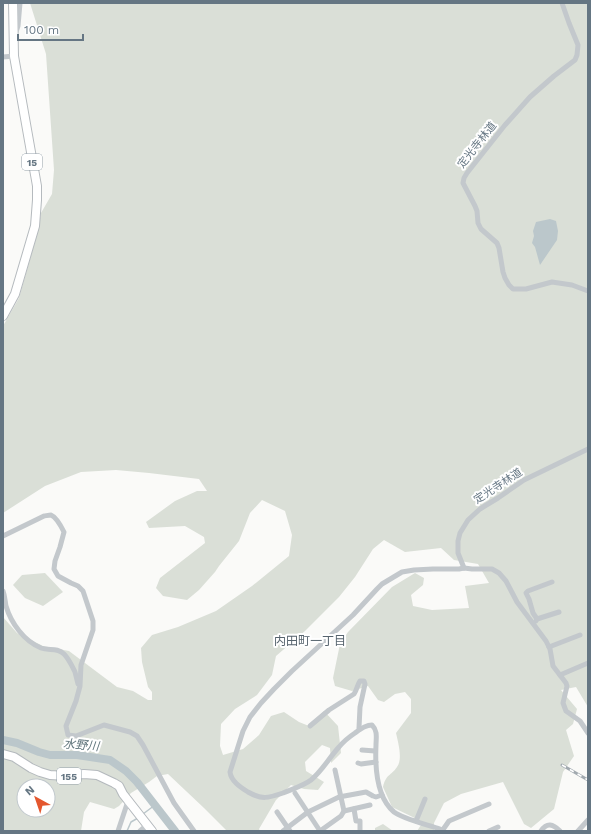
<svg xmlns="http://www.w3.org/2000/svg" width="591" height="834" font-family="'Work Sans','Noto Sans JP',sans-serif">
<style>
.green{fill:#dadfd7;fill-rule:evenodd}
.water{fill:#bbc7cb}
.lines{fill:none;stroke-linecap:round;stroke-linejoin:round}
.stream{stroke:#bbc7cb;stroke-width:1.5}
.river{stroke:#bbc7cb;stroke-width:8}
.primary-casing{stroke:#b5babe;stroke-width:10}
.trunk-casing{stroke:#b4b9bd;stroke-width:10}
.minor{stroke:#c3c8cc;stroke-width:5}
.primary{stroke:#fff;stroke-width:8}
.trunk{stroke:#fff;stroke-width:8}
.rail-casing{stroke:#a2aab0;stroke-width:3}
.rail{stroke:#fff;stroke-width:1.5;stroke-dasharray:4.5;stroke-linecap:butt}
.labels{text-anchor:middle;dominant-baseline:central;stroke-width:4;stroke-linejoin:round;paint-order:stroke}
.shield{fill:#fff;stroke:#939fa8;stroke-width:1}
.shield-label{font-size:10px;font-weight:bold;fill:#657683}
.street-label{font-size:11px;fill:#657683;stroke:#fff}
.neighbourhood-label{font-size:12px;fill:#57646e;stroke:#fff}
.water-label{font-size:12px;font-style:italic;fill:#60757c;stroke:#fff}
</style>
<rect width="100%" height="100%" fill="#fafaf8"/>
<g class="green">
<path d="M30,3H588V707L576,687L561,690L577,709L573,724L566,730L574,756L563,772L554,809L531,828L524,824L503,782L461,794L444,803L434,823V831H417L423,822L392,807L383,787C386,774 391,776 397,767C403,759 398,742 396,733L411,713V699L405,692L395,694L384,702L378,700L368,686L352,691L335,686L333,678L340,644L348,632L392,587L415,573L424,578L423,585L411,595L413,606L432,610L469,608L465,586L489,583L478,564L454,560L441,548L405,552L384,540L373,549L355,577L339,597L305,631L276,656L272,675L257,695L235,709L221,724L220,746L223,755L243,749L259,735L271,716L284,712L299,722L309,726L324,711L338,726L341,753L331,763L330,748L322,745L305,762L306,771L324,782L318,790L304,789L291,785L276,800L259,829L260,831H227L204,808L168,774L157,776L149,782L131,793L119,806L114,809L90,802L84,812L81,831H3V617L17,633L43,646L69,651L117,687L133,691L148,700H152V692L148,687L142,662L141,648L152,635L178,627L216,611L252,586L289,556L292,535L285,511L262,500L250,513L239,541L219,566L215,572L199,590L187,600L163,596L156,588L160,578L205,543L204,537L185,526L149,528L146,522L175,501L197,491H207L199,479L149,473L116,470L81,472L45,486L3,513V326L19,298L36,238L41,213L52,194L54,170L46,54ZM24,786H48V810H24Z"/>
<path d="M45,573L63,592L43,606L25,598L13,585L22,575Z"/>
<path d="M383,824L393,831H375V828Z"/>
</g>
<path class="water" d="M550,219L556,221L558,231L557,240L540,265L535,247L532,243L534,236L533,231L536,222Z"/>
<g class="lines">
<g class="stream">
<path d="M143,814L155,805"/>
<path d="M127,831L131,822L138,818"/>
</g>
<path class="river" d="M3,740L17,743L39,752L50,755H77L110,760L126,771L137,782L175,831"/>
<g class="primary-casing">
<path id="primary" d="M3,316L15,294L35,226L37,200V186L14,56L13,3"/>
</g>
<g class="trunk-casing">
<path id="trunk" d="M3,754L14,757L31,768L40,772L50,775L66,776L84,774L97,775L114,783L119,786L123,794L152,831"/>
</g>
<g class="minor">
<path d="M562,3L569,23L578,45L577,55L575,60L554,76L530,97L505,125L467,173L464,178L463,183L475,206L477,211L478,223L481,229L497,243L499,248L503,272L505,278L509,285L513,289H526L552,282L572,285L588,291"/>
<path d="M16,32L18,26L20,3"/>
<path d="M3,57L14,56"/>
<path d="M3,536L44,516C45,516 49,515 51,515C56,517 62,528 64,532L60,547L55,561L54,569L58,576L71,583L78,586L83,591L93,621V630L81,665L80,686L76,701L66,726L68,735L76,736L104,725L130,732L137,736L143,745L174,803L194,831"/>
<path d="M464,568L458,553V541L460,533L468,520L480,509L498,498L524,480L588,449"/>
<path d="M3,591C5,596 5,601 6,606C11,623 24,641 41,648C49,651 57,647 64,654C69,659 72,666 75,672C76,676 77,680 78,684"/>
<path d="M537,619L533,613L529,599L526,593L528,591L552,582"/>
<path d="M536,621L537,619L559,612"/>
<path d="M549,647L580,635"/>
<path d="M560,675L588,663"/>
<path d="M310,726L329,710L354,694C357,690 357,685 360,681H364L365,684L360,707L359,728L360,729"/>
<path d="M362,750L375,751"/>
<path d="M358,763L361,764L376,762"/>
<path d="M295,793L320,831"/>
<path d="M354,809L356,821H360V831"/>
<path d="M344,811L370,805"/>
<path d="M277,812L290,831"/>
<path d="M416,821L425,799"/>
<path d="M118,831L127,804L129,801"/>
<path d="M140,831L147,825"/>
<path d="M283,831L308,812L339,797L366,792L373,796L376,797L382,795"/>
<path d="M320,831L341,816L344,811L335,770"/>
<path d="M442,831L449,821L489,804"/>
<path d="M443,831L440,829C429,825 403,819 394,812C376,797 375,766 376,745C376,738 378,731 372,725C366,725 360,729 355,733C349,737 344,741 339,747C329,758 322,771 311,780C303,786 292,789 283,793C268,798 262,800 248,792C240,787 231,781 230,772L243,731L250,717L261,703L274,689L292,671L353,615L377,589L382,584L402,572L414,570L433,569H459L464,568L472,569H492L499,573L506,581L517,602L546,641L550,649L553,666L566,683L567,686L563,703L566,711L580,721L588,733"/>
<path d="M489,831L498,827"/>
<path d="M541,831C547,822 553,824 560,831"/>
<path d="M578,831L588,820"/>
</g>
<use href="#primary" class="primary"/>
<use href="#trunk" class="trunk"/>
<g class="rail-casing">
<path id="rail" d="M562,765L588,780"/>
</g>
<use href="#rail" class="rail"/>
</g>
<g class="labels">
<g class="shield">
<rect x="22" y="154" width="20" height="16" rx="3"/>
<rect x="57" y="768" width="24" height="16" rx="3"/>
</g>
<g class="shield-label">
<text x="32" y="162">15</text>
<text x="69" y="776">155</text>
</g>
<g class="street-label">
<text transform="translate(477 145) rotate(-52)">定光寺林道</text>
<text transform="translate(498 486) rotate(-33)">定光寺林道</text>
</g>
<g class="neighbourhood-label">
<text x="310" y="641">内田町一丁目</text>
</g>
<g class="water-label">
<text transform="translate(81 745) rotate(5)">水野川</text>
</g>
</g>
<rect width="591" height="834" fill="none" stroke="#657683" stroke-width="8"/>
<g transform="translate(36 798) rotate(320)"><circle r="19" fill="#ffffff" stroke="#c1c8cd"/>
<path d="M0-3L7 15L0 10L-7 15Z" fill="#e4572e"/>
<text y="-6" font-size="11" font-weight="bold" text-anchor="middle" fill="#657683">N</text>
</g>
<path d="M18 34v6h65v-6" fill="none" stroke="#657683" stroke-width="2"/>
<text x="24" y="34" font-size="12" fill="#657683" stroke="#ffffff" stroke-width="3" paint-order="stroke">100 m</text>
</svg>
